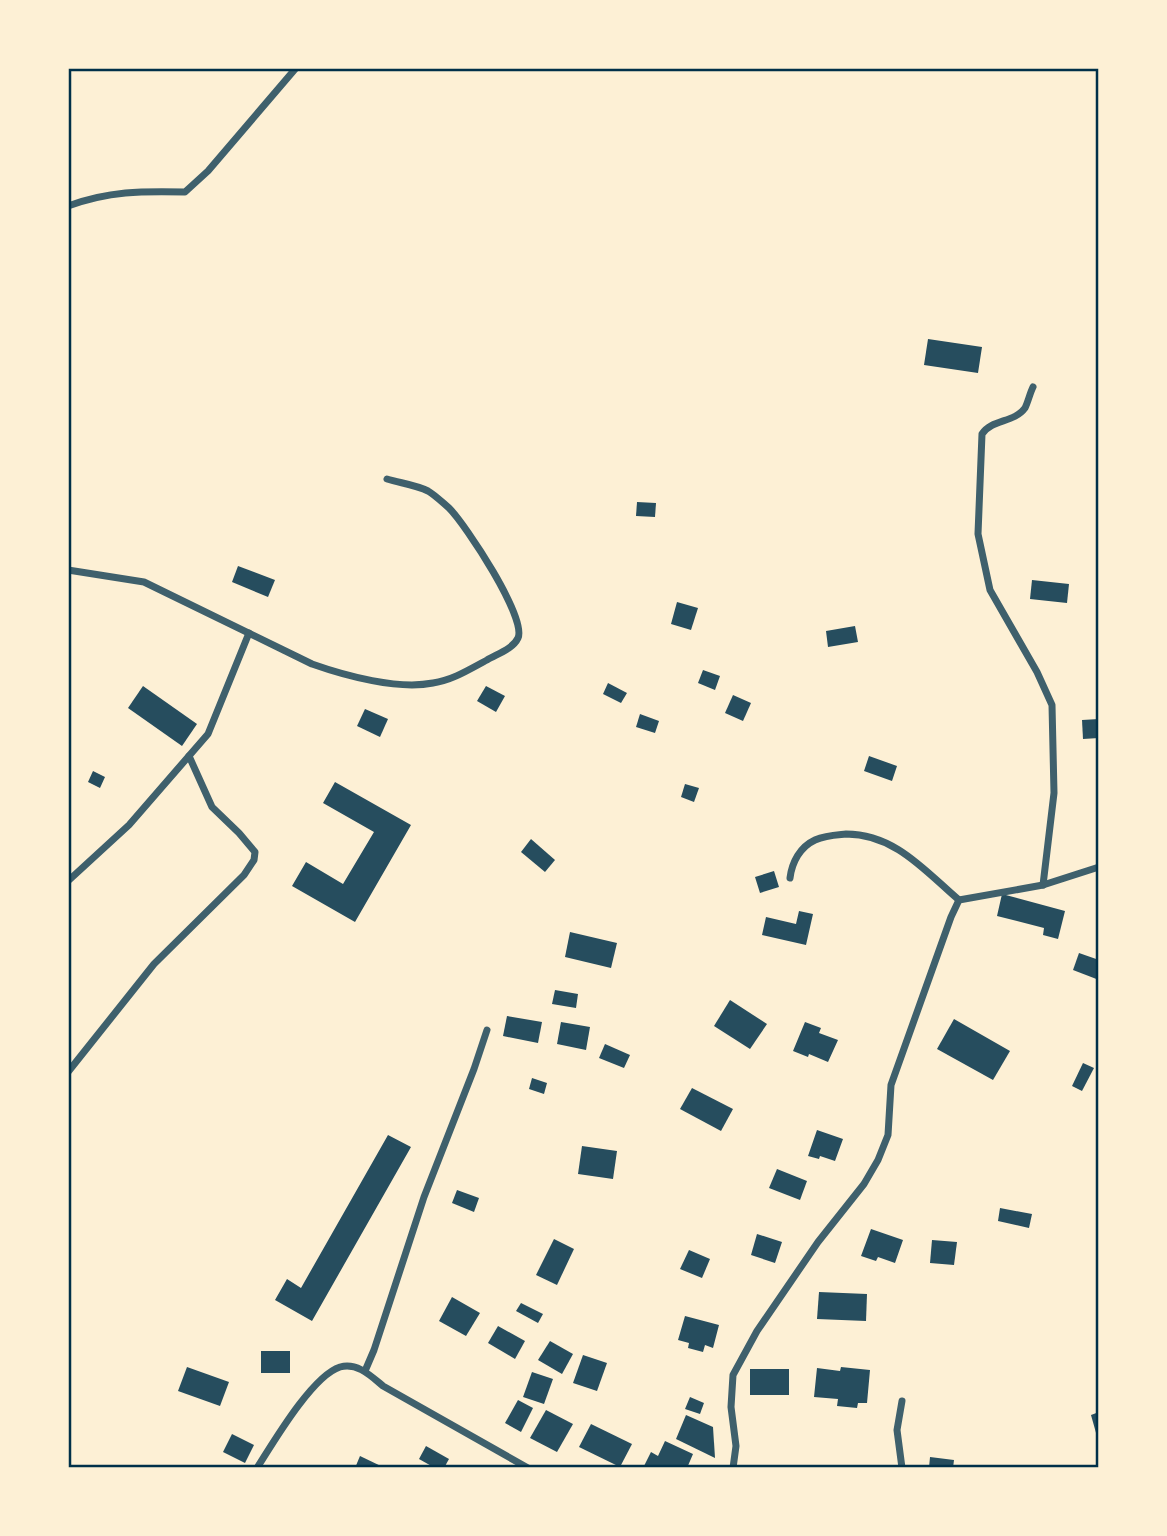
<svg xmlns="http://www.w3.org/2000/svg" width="1167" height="1536" font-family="'Exo 2',sans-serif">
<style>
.building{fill:#264d5e}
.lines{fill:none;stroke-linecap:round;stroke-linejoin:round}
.minor{stroke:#3f606c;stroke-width:7}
.neatline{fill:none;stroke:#003049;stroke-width:2.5}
</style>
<rect width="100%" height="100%" fill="#fdf0d5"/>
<g class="building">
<path d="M928,339L982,347L978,373L924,365Z"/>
<path d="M637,502L656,503L655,517L636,516Z"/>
<path d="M238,566L275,580L268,597L232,582Z"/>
<path d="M1032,580L1069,584L1067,603L1030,599Z"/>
<path d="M677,602L698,608L691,630L671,624Z"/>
<path d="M855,626L858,642L828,647L826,631Z"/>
<path d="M703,670L720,676L715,690L698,683Z"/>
<path d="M608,683L627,693L621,703L603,694Z"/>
<path d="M143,686L197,724L182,746L128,708Z"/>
<path d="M486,686L505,696L496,712L477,701Z"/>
<path d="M733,695L751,703L743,721L725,713Z"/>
<path d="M365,709L388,719L380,737L357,726Z"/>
<path d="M640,714L659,721L655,733L636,727Z"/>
<path d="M1099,719V738L1083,739L1082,720Z"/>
<path d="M869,756L897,766L892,781L864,771Z"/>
<path d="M93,771L105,777L100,788L88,782Z"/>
<path d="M335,782L411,825L355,922L292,886L306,862L343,884L374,832L323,803Z"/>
<path d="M685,784L699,788L694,802L681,797Z"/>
<path d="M531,839L555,860L545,872L521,852Z"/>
<path d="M774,871L779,887L760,893L755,877Z"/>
<path d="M1002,894L1065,911L1058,939L1043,935L1044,928L997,916Z"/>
<path d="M799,911L813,914L806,945L762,935L766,917L796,924Z"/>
<path d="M570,932L617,943L611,968L565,957Z"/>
<path d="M1079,953L1099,960V980L1073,970Z"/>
<path d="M555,990L578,994L576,1008L552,1004Z"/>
<path d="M730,1000L767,1024L750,1049L714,1026Z"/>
<path d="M507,1016L542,1022L538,1043L503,1036Z"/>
<path d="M954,1019L1010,1051L993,1080L937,1049Z"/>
<path d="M561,1022L590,1027L586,1050L557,1044Z"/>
<path d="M805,1022L821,1028L819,1033L838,1040L828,1062L809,1054L808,1057L793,1051Z"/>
<path d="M605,1044L630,1055L624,1068L599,1058Z"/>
<path d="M1083,1063L1094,1068L1082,1091L1072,1086Z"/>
<path d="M532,1078L547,1083L544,1094L529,1089Z"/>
<path d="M692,1088L733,1109L721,1131L680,1109Z"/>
<path d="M817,1130L843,1139L835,1161L820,1156L819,1159L808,1156Z"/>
<path d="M388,1135L411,1147L312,1321L275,1300L287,1279L301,1288Z"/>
<path d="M582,1146L617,1151L613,1179L578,1174Z"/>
<path d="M777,1169L807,1181L800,1200L769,1188Z"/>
<path d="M457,1190L479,1198L474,1212L452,1203Z"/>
<path d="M1000,1208L1032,1214L1029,1228L998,1221Z"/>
<path d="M871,1229L903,1240L895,1263L878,1257L876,1261L861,1256Z"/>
<path d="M757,1234L782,1242L775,1263L751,1255Z"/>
<path d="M554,1239L574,1249L557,1285L536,1275Z"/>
<path d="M932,1240L957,1242L954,1265L930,1263Z"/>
<path d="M689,1250L710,1259L702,1278L680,1269Z"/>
<path d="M819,1292L867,1294L866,1321L817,1319Z"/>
<path d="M452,1297L480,1313L466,1336L439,1321Z"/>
<path d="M521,1303L543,1314L538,1323L516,1311Z"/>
<path d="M685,1316L719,1325L713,1348L705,1345L703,1352L688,1348L689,1343L678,1340Z"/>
<path d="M498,1326L525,1341L515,1359L488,1343Z"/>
<path d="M550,1341L573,1354L562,1374L538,1360Z"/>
<rect x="261" y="1351" width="29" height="22"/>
<path d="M583,1355L607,1363L597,1391L573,1383Z"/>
<path d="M187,1367L229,1382L220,1406L178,1391Z"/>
<path d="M841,1367L870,1370L867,1403H858L857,1408L837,1406L838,1399L814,1397L817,1368L840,1371Z"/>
<rect x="750" y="1369" width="39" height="26"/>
<path d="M532,1372L553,1379L544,1404L523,1397Z"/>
<path d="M690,1397L704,1403L700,1414L685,1409Z"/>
<path d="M518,1400L533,1408L521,1432L505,1423Z"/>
<path d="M546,1410L573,1424L557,1452L530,1438Z"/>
<path d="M1099,1412V1440H1098L1091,1415Z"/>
<path d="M686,1415L713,1427L715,1458L676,1439Z"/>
<path d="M591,1424L632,1444L620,1467L579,1447Z"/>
<path d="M232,1434L254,1445L245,1463L223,1452Z"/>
<path d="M665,1441L693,1454L687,1468H643L651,1452L658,1456Z"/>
<path d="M426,1446L449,1459L444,1468H435L419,1459Z"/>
<path d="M360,1456L385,1468H355Z"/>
<path d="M930,1457L954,1460L953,1468H929Z"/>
</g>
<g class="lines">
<g class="minor">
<path d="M68,206C109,191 141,191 185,192L208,171L296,68"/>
<path d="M1033,387C1030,393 1028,402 1025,408C1014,423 992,419 982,434L978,534L990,590L1037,672L1052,705L1054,793L1043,885"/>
<path d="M68,570L144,582L312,664C346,676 398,690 433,683C453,680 470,669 487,660C497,654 513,649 518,638C527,618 466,525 449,508C443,503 435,495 428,491C416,485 400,483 387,479"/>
<path d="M790,878C792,862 800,847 815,840C826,835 835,835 846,834C895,834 925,871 959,900"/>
<path d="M68,881L129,825L208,734L249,633"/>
<path d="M68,1072L154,964L244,875L254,860L255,852L239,833L212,807L189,756"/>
<path d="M365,1371L374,1350L424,1197L474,1069L487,1030"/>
<path d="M902,1401L897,1430L902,1468"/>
<path d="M257,1468C273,1443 312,1376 340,1367C357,1362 371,1376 383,1386L528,1468"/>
<path d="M733,1468L736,1446L731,1407L733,1375L757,1331L818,1242L864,1184L878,1160L888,1135L891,1085L951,917L959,900L1043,885L1099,867"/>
</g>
</g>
<rect width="1167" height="1536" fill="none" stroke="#fdf0d5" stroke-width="140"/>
<rect x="70" y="70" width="1027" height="1396" class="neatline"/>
</svg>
